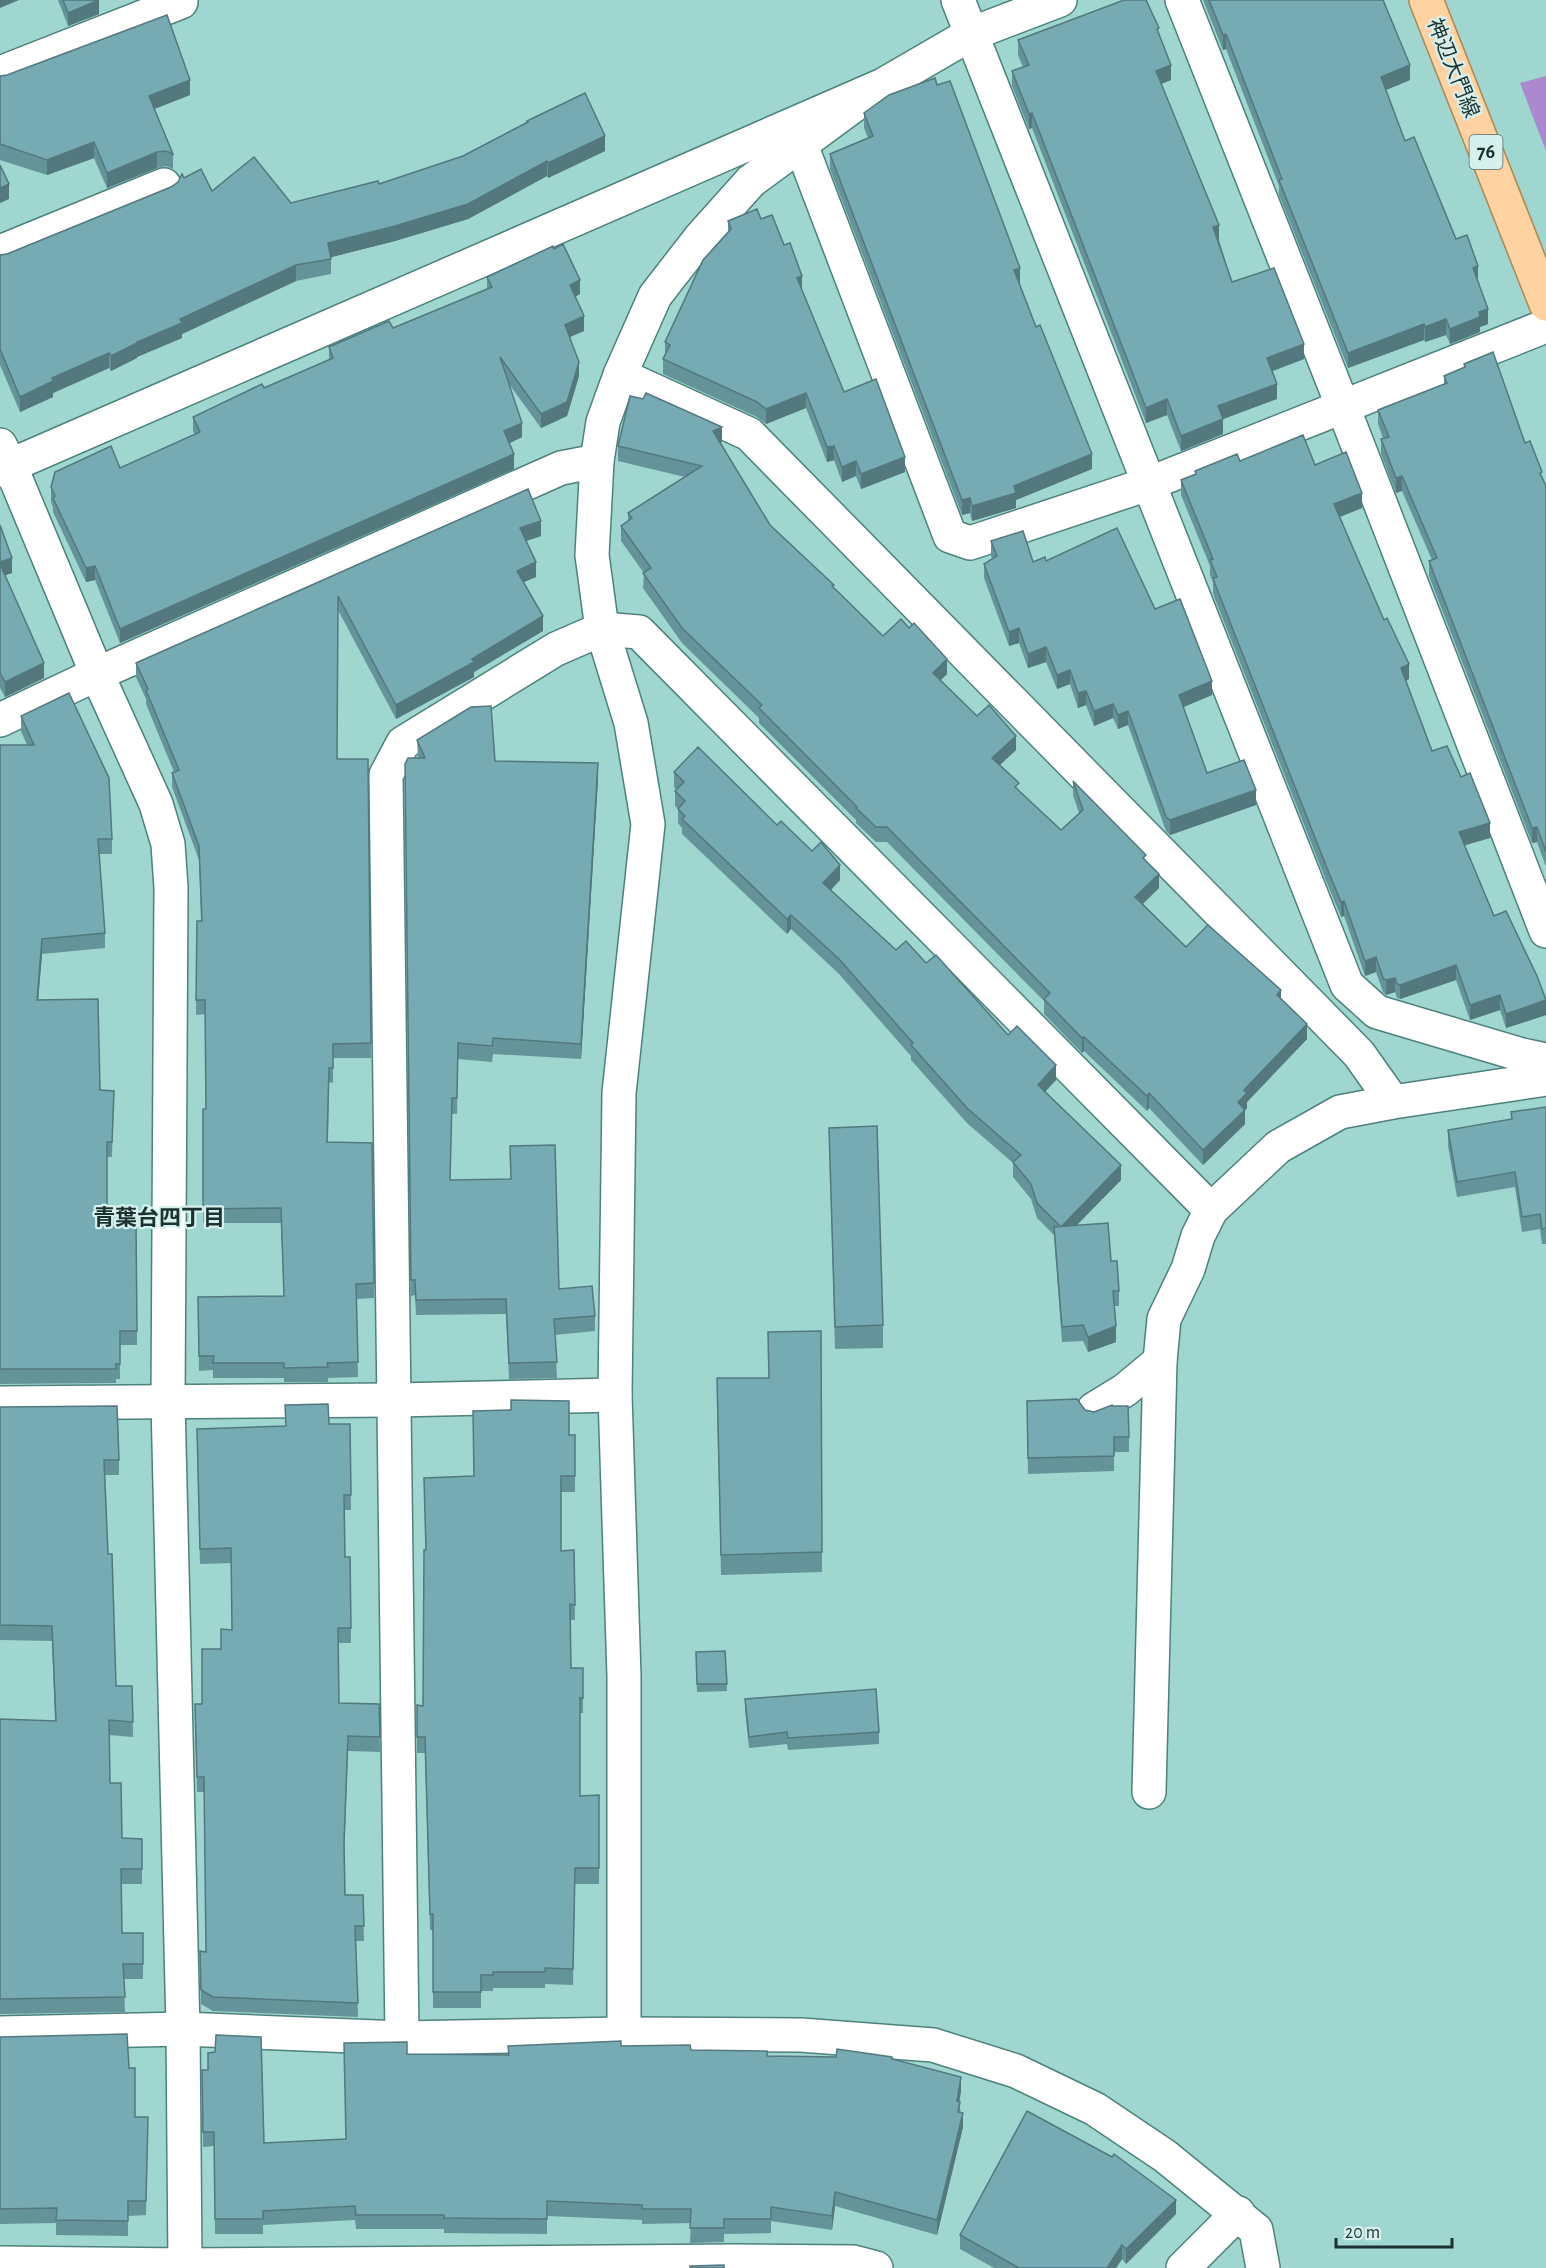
<svg xmlns="http://www.w3.org/2000/svg" width="1546" height="2268" font-family="'Alegreya Sans','Noto Sans JP',sans-serif">
<style>
.green{fill:#ac88ce}
.lines{fill:none;stroke-linecap:round;stroke-linejoin:round}
.minor-casing{stroke:#4d817c;stroke-width:36}
.tertiary-casing{stroke:#4d817c;stroke-width:36}
.primary-casing{stroke:#ae8650;stroke-width:36}
.minor{stroke:#fff;stroke-width:33}
.tertiary{stroke:#fff;stroke-width:33}
.primary{stroke:#fed2a1;stroke-width:33}
.wall{fill:#65939a}
.shaded-wall{fill:#53787d}
.building{fill:#76abb3;stroke:#53787d;stroke-width:1.5}
.labels{text-anchor:middle;dominant-baseline:central;stroke-width:4.5;stroke-linejoin:round;paint-order:stroke}
.shield{fill:#d6f1ed;stroke:#546b69;stroke-width:1.5}
.shield-label{font-size:20px;font-weight:bold;fill:#1c3230}
.street-label{font-size:21px;fill:#1c3230;stroke:#d6f1ed}
.neighbourhood-label{font-size:22px;font-weight:bold;fill:#1c3230;stroke:#d6f1ed}
</style>
<rect width="100%" height="100%" fill="#9fd6d0"/>
<path class="green" d="M1546,76V151L1520,83Z"/>
<g class="lines">
<g class="minor-casing">
<g id="minor">
<path d="M958,0L1347,985L1377,1012L1522,1055L1546,1060"/>
<path d="M1182,0L1343,407L1546,931"/>
<path d="M0,73L181,2L180,0"/>
<path d="M801,145L950,536L970,543L1148,484L1546,326"/>
<path d="M0,252L164,185"/>
<path d="M620,375L749,434L1359,1054L1393,1102"/>
<path d="M0,445L10,465L97,674L156,804L168,844L171,888L168,1402L183,2029L185,2265"/>
<path d="M0,720L97,674L561,468L597,461"/>
<path d="M0,1403L396,1400L615,1395"/>
<path d="M1094,1409L1125,1390L1160,1361"/>
<path d="M1149,1792L1160,1361L1164,1319L1188,1269L1198,1236L1211,1210L1278,1147L1340,1112L1393,1102L1546,1079"/>
<path d="M0,2033L183,2029L402,2038L624,2034L801,2035L933,2045L1016,2071L1095,2109L1165,2156L1256,2230L1263,2268"/>
<path d="M624,2034V1676L615,1395L619,1093L648,824L631,723L602,629L592,555L597,461L603,422L620,375L655,296L700,238L751,181L857,103"/>
<path d="M402,2038L386,775L403,743L556,649L602,629L639,632L1211,1210"/>
<path d="M1183,2268L1238,2213"/>
</g>
</g>
<g class="tertiary-casing">
<g id="tertiary">
<path d="M0,470L883,85L971,34L1060,0"/>
<path d="M0,2263L185,2265L737,2261L853,2262L876,2268"/>
</g>
</g>
<g class="primary-casing">
<path id="primary" d="M1426,0L1546,304"/>
</g>
<use href="#minor" class="minor"/>
<use href="#tertiary" class="tertiary"/>
<use href="#primary" class="primary"/>
</g>
<g class="wall">
<path d="M58,0H99V14L68,26Z"/>
<path d="M1203,0H1383L1410,80L1386,90L1405,141L1478,281L1488,324L1480,327V332L1450,344L1446,335L1425,342L1424,340L1348,368L1279,195V186L1226,49L1223,50Z"/>
<path d="M1159,34L1171,80L1161,84L1219,240L1232,282L1304,359L1273,371L1277,399L1223,419V434L1181,451L1167,415L1146,423L1032,128L1029,129L1012,86V71L1023,67L1018,55V40Z"/>
<path d="M0,76L190,95L154,109L173,154V169L166,166L157,168L107,188L94,158L47,175L0,160Z"/>
<path d="M864,113L1020,283H1019L1092,469L1016,500V508L972,521L970,513L962,515L830,169V154L868,138L864,128Z"/>
<path d="M527,121L605,151L548,178L547,176L468,219L395,241L331,257V274L296,281L182,334V338L137,357V358L111,371L109,368L53,393V397L20,412L0,365V255L7,254L171,187L184,178L212,191L291,203L379,184L463,156L527,123Z"/>
<path d="M761,219L802,290L844,392L905,472L861,489L856,476L842,482L834,460L827,462L806,408L766,424L757,417L663,374V359L665,355V342L728,232V221Z"/>
<path d="M487,277L580,294L575,297L584,331L570,337L579,376L567,416L541,428L509,384L522,437L509,443L514,469L120,643L95,580L86,582L53,512V508L51,502V487L120,468L195,435L193,431V417L329,360V347L393,328L487,289Z"/>
<path d="M1464,364L1525,443L1546,486V867L1537,842L1532,843L1429,576V561L1432,560L1402,491L1396,493L1381,454V439L1383,438L1378,424V410L1444,384V376L1464,368Z"/>
<path d="M722,442L720,443L770,525L883,636L947,674L940,680L977,716L1016,750L1000,765L1019,791L1061,830L1079,813L1073,795V781L1146,860L1159,888L1143,904L1186,947L1281,999L1307,1039L1247,1102V1108L1245,1110V1124L1203,1165L1149,1108L1147,1111L1084,1051L1082,1053L1044,1014V1001L887,842H876L856,823V820L759,723V718L682,643L643,588L644,573L621,541V526L628,521V513L685,477L618,461V446Z"/>
<path d="M1240,461L1315,465L1362,508L1340,517L1409,679L1406,681L1432,751L1490,838L1464,845L1494,916L1546,1015L1506,1028L1500,1010L1470,1020L1456,980L1400,999L1397,998L1395,992L1386,995L1383,992L1376,972L1365,976L1344,916L1341,917L1327,883L1215,599L1213,593V582L1210,575V566L1181,495V480L1195,475V471Z"/>
<path d="M528,489L541,536L526,541L536,577L523,582L543,631L474,672V677L396,719L338,610L337,759H368L371,1058H333V1083L329,1082L328,1142L374,1283V1298L356,1299L358,1377L328,1378V1382H284V1378H213V1370L199,1371L198,1297L284,1296L281,1223H203V1109H206L205,1014L196,1015V1000L201,921L199,860L172,787V773L174,772L146,704V699L136,677V663Z"/>
<path d="M0,525L12,573L5,575L44,678L5,697L0,688Z"/>
<path d="M991,541L1033,562L1046,561L1155,609L1212,695L1183,707L1207,773L1256,805L1170,835L1166,831L1128,725L1118,729L1113,718L1094,726L1086,705L1078,708L1070,684L1057,689L1046,662L1028,668L1019,643L1009,646L984,578V564L992,558L991,556Z"/>
<path d="M21,716L112,839V854H99L105,933V948L42,954L38,1000L100,1090L114,1091L112,1157H107V1223H136L137,1345H120V1379H116V1383L0,1384V745H27L21,731Z"/>
<path d="M417,740L495,761L598,779L581,1059L493,1054L492,1062L458,1059L457,1114H452L450,1180L559,1289L595,1316V1331L555,1335L557,1378L509,1379L506,1314L416,1315L415,1295L411,1296L405,764L418,758Z"/>
<path d="M674,772L777,825L840,880L831,890L896,950L926,963L1008,1035L1056,1080L1045,1092L1121,1180L1077,1225L1111,1261L1119,1291V1306H1115L1116,1342L1088,1352L1083,1341L1062,1342L1054,1235L1037,1218L1031,1199L1013,1177V1163L967,1123L911,1060V1056L839,974L791,929L787,934L682,834V828L678,823V809L675,806V791L676,789L674,787Z"/>
<path d="M1546,1107V1244H1542L1540,1229L1522,1232L1515,1187L1457,1197L1448,1146V1130L1511,1120V1112Z"/>
<path d="M829,1128L883,1325V1348L835,1349Z"/>
<path d="M821,1331L822,1572L721,1575L717,1397L769,1378Z"/>
<path d="M511,1400L569,1435H575V1492H561V1551L574,1550L575,1620H570L571,1668H583V1713H580V1796L599,1795V1884H575L573,1985L545,1984V1988H493V1991H481V2008H433V1930H430L425,1753H417V1705L423,1706L426,1550L473,1476L511,1410Z"/>
<path d="M1027,1401L1085,1410L1094,1412L1112,1406L1129,1437V1452H1114V1471L1028,1474Z"/>
<path d="M285,1405L329,1424H350L351,1510H345V1557H350L351,1643H338L339,1703L379,1704L380,1752L348,1751L344,1855L345,1895H363L364,1941H356L358,2017L213,2011L201,2004L200,1951L206,1952L204,1792H197L195,1719L202,1704L221,1649L232,1630L231,1563L200,1564L197,1444L286,1426Z"/>
<path d="M0,1407L119,1460V1475H105L108,1554L116,1686H132L133,1737L109,1735L110,1783L122,1838L142,1839V1884H121L122,1933H143V1979H124L125,2012L0,2014V1719L55,1721L52,1641L0,1640Z"/>
<path d="M725,1651L727,1691L697,1692L696,1652Z"/>
<path d="M745,1699L879,1732V1744L788,1750L787,1744L749,1748L745,1710Z"/>
<path d="M0,2037L129,2068L135,2117H148L146,2215L128,2216V2236L56,2235V2223L0,2224Z"/>
<path d="M621,2046L767,2056L892,2059L961,2091L959,2102L963,2127L937,2235L835,2206L832,2230L771,2221V2233L724,2234V2242L690,2243L691,2223L642,2224V2220L547,2216V2234L444,2233V2229H356L355,2220L263,2225V2234H215L214,2146L203,2147L202,2070L264,2143L346,2139L407,2054L509,2055Z"/>
<path d="M1176,2214L1126,2264L1122,2259L1116,2268H994L960,2249V2235Z"/>
</g>
<g class="shaded-wall">
<path d="M0,0H19L0,8Z"/>
<path d="M99,0V14L68,26V13Z"/>
<path d="M1226,34V49L1223,50V35Z"/>
<path d="M1171,65V80L1156,86V71Z"/>
<path d="M1410,65V80L1381,92V77Z"/>
<path d="M190,80V95L149,111V96Z"/>
<path d="M1032,113V128L1029,129V114Z"/>
<path d="M605,136V151L548,178V163Z"/>
<path d="M94,142V158L47,175V160Z"/>
<path d="M157,152V168L107,188V173Z"/>
<path d="M547,161V176L468,219L395,241L328,258V243Z"/>
<path d="M9,184V199L0,203V188Z"/>
<path d="M1219,225V240L1213,242V227Z"/>
<path d="M296,265V281L182,334V338L137,357V358L111,371V356L180,319Z"/>
<path d="M1478,266V281L1473,268Z"/>
<path d="M1020,268V283L1014,285V270Z"/>
<path d="M802,276V291L797,278Z"/>
<path d="M580,280V294L570,299V285Z"/>
<path d="M1488,309V324L1480,327V332L1450,344V329L1479,312Z"/>
<path d="M584,316V331L565,339V325Z"/>
<path d="M1446,319V335L1425,342V327Z"/>
<path d="M1424,324V340L1348,368V353Z"/>
<path d="M1304,344V359L1267,373V358Z"/>
<path d="M109,353V368L53,393V397L20,412V397L52,378Z"/>
<path d="M579,362V376L567,416L541,428V414Z"/>
<path d="M1277,384V399L1223,419V434L1181,451V436L1218,406Z"/>
<path d="M806,393V408L766,424V409Z"/>
<path d="M1167,399V415L1146,423V408Z"/>
<path d="M522,423V437L504,446V431Z"/>
<path d="M722,427V442L713,446V431Z"/>
<path d="M834,446V460L827,462V447Z"/>
<path d="M514,454V469L120,643V629Z"/>
<path d="M1092,454V469L1016,500V508L972,521V506L1014,486Z"/>
<path d="M905,457V472L861,489V474Z"/>
<path d="M856,461V476L842,482V467Z"/>
<path d="M1402,476V491L1396,493V478Z"/>
<path d="M1362,493V508L1334,519V504Z"/>
<path d="M970,498V513L962,515V500Z"/>
<path d="M541,521V536L520,543V528Z"/>
<path d="M12,558V573L0,577V562Z"/>
<path d="M536,562V577L517,585V571Z"/>
<path d="M95,566V580L86,582V568Z"/>
<path d="M543,616V631L474,672V677L396,719V705Z"/>
<path d="M1019,628V643L1009,646V632Z"/>
<path d="M1046,647V662L1028,668V654Z"/>
<path d="M947,659V674L933,688V673Z"/>
<path d="M44,663V678L5,697V682Z"/>
<path d="M1409,664V679L1401,683V668Z"/>
<path d="M1070,670V684L1057,689V675Z"/>
<path d="M1212,681V695L1179,709V695Z"/>
<path d="M1086,691V705L1078,708V693Z"/>
<path d="M1113,704V718L1094,726V711Z"/>
<path d="M1128,711V725L1118,729V715Z"/>
<path d="M1016,736V750L992,772V758Z"/>
<path d="M598,763V779L581,1059V1044Z"/>
<path d="M1256,790V805L1170,835V820Z"/>
<path d="M1490,823V838L1459,847V832Z"/>
<path d="M1537,827V842L1532,843V828Z"/>
<path d="M840,865V880L823,898V883Z"/>
<path d="M1159,874V888L1135,911V897Z"/>
<path d="M1344,901V916L1341,917V902Z"/>
<path d="M791,915V929L787,934V919Z"/>
<path d="M42,939V954L37,1015V1000Z"/>
<path d="M1376,957V972L1365,976V961Z"/>
<path d="M1456,965V980L1400,999V985Z"/>
<path d="M1395,978V992L1386,995V980Z"/>
<path d="M1281,990V1005L1277,995Z"/>
<path d="M1500,995V1010L1470,1020V1005Z"/>
<path d="M1546,1000V1015L1506,1028V1014Z"/>
<path d="M1307,1024V1039L1247,1102V1108L1245,1110V1124L1203,1165V1150L1238,1102L1244,1090Z"/>
<path d="M1084,1037V1051L1082,1053V1038Z"/>
<path d="M1056,1065V1080L1038,1099V1085Z"/>
<path d="M1149,1093V1108L1147,1111V1096Z"/>
<path d="M1121,1165V1180L1061,1241V1227Z"/>
<path d="M1116,1326V1342L1088,1352V1337Z"/>
<path d="M961,2077V2091L957,2116V2101Z"/>
<path d="M963,2113V2127L937,2235V2220Z"/>
<path d="M835,2192V2206L832,2230V2216Z"/>
<path d="M1176,2200V2214L1126,2264V2249Z"/>
<path d="M1122,2245V2259L1116,2268H1107Z"/>
</g>
<g class="building">
<path d="M63,0H99L68,13Z"/>
<path d="M1124,0H1146L1159,28L1157,29L1171,65L1156,71L1219,225L1213,227L1232,282L1274,268L1304,344L1267,358L1277,384L1218,406L1223,419L1181,436L1167,399L1146,408L1032,113L1029,114L1012,71L1029,65L1018,40Z"/>
<path d="M1209,0H1383L1410,65L1381,77L1405,141L1414,137L1456,239L1467,235L1478,266L1473,268L1488,309L1479,312L1480,317L1450,329L1446,319L1425,327L1424,324L1348,353L1279,180L1282,179L1226,34L1223,35Z"/>
<path d="M167,15L190,80L149,96L173,154L166,151L157,152L107,173L94,142L47,160L0,144V76L7,75Z"/>
<path d="M935,78L937,85L950,81L1020,268L1014,270L1036,327L1040,325L1092,454L1014,486L1016,493L972,506L970,498L962,500L830,154L873,136L864,113L889,95Z"/>
<path d="M585,93L605,136L548,163L547,161L468,204L395,226L328,243L331,259L296,265L180,319L182,323L137,342V343L111,356L109,353L52,378L53,381L20,397L0,349V255L7,254L171,187L178,182L182,174L184,178L201,169L212,191L254,157L291,203L378,181L379,184L463,156L528,122L527,121Z"/>
<path d="M0,165L9,184L0,188Z"/>
<path d="M757,209L761,219L772,215L784,245L790,243L802,276L797,278L844,392L876,379L905,457L861,474L856,461L842,467L834,446L827,447L806,393L766,409L757,402L663,359L670,345L665,342L703,260L731,229L728,221Z"/>
<path d="M563,244L580,280L570,285L584,316L565,325L579,362L567,402L541,414L500,357L522,423L504,431L514,454L120,629L95,566L86,568L53,498L55,496L51,487L55,472L111,446L120,468L200,432L193,417L262,384L264,388L333,358L329,347L389,321L393,328L492,287L487,277L553,246L554,249Z"/>
<path d="M1493,352L1525,443L1530,441L1542,472L1540,473L1546,486V852L1537,827L1532,828L1429,561L1437,558L1402,476L1396,478L1381,439L1389,437L1378,410L1447,383L1444,376L1465,367L1464,364Z"/>
<path d="M646,393L722,427L713,431L770,525L834,585L832,586L883,636L901,619L909,628L914,623L947,659L933,673L977,716L989,705L1016,736L992,758L1019,783L1015,787L1061,830L1083,810L1073,781L1146,855L1143,858L1159,874L1135,897L1186,947L1208,925L1281,990L1277,995L1307,1024L1244,1090L1247,1093L1238,1102L1245,1110L1203,1150L1149,1093L1147,1096L1084,1037L1082,1038L1044,999L1050,993L887,827H876L856,808L857,807L759,708L762,705L682,628L643,573L651,568L621,526L632,518L628,513L702,466L618,446L630,396L643,399Z"/>
<path d="M1303,435L1315,465L1346,452L1362,493L1334,504L1384,620L1387,618L1409,664L1401,668L1432,751L1447,746L1461,777L1470,773L1490,823L1459,832L1494,916L1506,911L1537,976L1546,1000L1506,1014L1500,995L1470,1005L1456,965L1400,985L1397,984L1395,978L1386,980L1383,978L1376,957L1365,961L1344,901L1341,902L1327,868L1215,584L1213,578L1217,577L1210,560L1213,559L1181,480L1196,474L1195,471L1237,454L1240,461Z"/>
<path d="M528,489L541,521L520,528L536,562L517,571L543,616L472,659L474,662L396,705L338,596L337,759H368L371,1043L333,1044V1068H329L327,1142L372,1143L374,1283L356,1284L358,1362L327,1363L328,1367L284,1368V1363H213L214,1356H199L198,1297L284,1296L281,1208L203,1209V1109H206L205,1000H196L197,921H202L199,846L172,773L179,770L146,690L148,689L136,663Z"/>
<path d="M0,525L12,558L0,562Z"/>
<path d="M1117,528L1155,609L1180,599L1212,681L1179,695L1207,773L1244,760L1256,790L1170,820L1166,817L1128,711L1118,715L1113,704L1094,711L1086,691L1078,693L1070,670L1057,675L1046,647L1028,654L1019,628L1009,632L984,564L997,556L991,541L1023,531L1033,562L1045,557L1046,561Z"/>
<path d="M0,564L44,663L5,682L0,673Z"/>
<path d="M69,693L109,778L112,839H98L105,933L42,939L37,1000L98,999L100,1090L114,1091L112,1142H107V1223H136L137,1331H120V1364H116V1369H0V745H34L21,716Z"/>
<path d="M491,706L495,761L598,763L581,1044L493,1038L492,1046L458,1043L457,1098H452L450,1180L511,1179L510,1146L555,1145L559,1289L592,1286L595,1316L554,1319L557,1362L509,1363L506,1299L416,1300L415,1280H411L405,764L408,758H425L417,740L471,707Z"/>
<path d="M698,747L777,825L781,821L812,851L821,842L840,865L823,883L896,950L906,941L926,963L936,955L1008,1035L1017,1026L1056,1065L1038,1085L1121,1165L1061,1227L1037,1203L1031,1184L1013,1162L1021,1155L967,1108L911,1045L913,1043L839,959L791,915L787,919L682,819L685,816L678,809L685,801L675,791L684,782L674,772Z"/>
<path d="M1546,1107V1228L1542,1229L1540,1214L1522,1217L1515,1172L1457,1182L1448,1130L1512,1119L1511,1112Z"/>
<path d="M877,1126L883,1325L835,1327L829,1128Z"/>
<path d="M1108,1223L1111,1261H1117L1119,1291H1113L1116,1326L1088,1337L1083,1325L1062,1327L1054,1227Z"/>
<path d="M821,1331L822,1552L721,1555L717,1378H769L768,1332Z"/>
<path d="M1077,1399L1085,1410L1094,1412L1112,1405V1406H1128L1129,1437H1114V1456L1028,1458L1027,1401Z"/>
<path d="M511,1400L569,1401V1435H575V1476H561V1551L574,1550L575,1605L570,1604L571,1668H583V1698H580V1796L599,1795V1868H575L573,1969L545,1968V1972H493V1975H481V1992H433V1914H430L425,1737H417V1705L423,1706L424,1550H426L424,1478L474,1476L473,1411L511,1410Z"/>
<path d="M328,1404L329,1424H350L351,1495H344L345,1557H350L351,1628H338L339,1703L379,1704L380,1737L348,1736L344,1844L345,1895H363L364,1926H355L358,2003L213,1997L201,1990L200,1951L206,1952L204,1777H197L195,1704H202V1649H221V1629L232,1630L231,1548L200,1549L197,1429L286,1426L285,1405Z"/>
<path d="M117,1406L119,1460H104L108,1554H112L116,1686H132L133,1722L109,1720L110,1783H121L122,1838L142,1839V1869H121L122,1933H143V1964H123L125,1997L0,1999V1719L56,1721L52,1626L0,1625V1407Z"/>
<path d="M725,1651L727,1684H697L696,1652Z"/>
<path d="M876,1689L879,1732L788,1738L787,1732L749,1737L745,1699Z"/>
<path d="M127,2034L129,2068H135V2117H148L146,2201H128V2221L56,2220L57,2208L0,2209V2037Z"/>
<path d="M216,2035L261,2037L264,2143L346,2139L344,2043L407,2042V2054L509,2055L508,2046L621,2041V2046L690,2045L691,2050L767,2051V2056L836,2057L837,2049L892,2057V2059L961,2077L957,2101L960,2102L958,2112L963,2113L937,2220L835,2192L832,2216L771,2207V2219H724V2228H690L691,2209H642V2205L547,2201V2219L444,2218V2215H356L355,2206L263,2211V2219H215L214,2132H203L202,2070H208V2053L215,2052Z"/>
<path d="M1027,2111L1112,2157L1114,2154L1176,2200L1126,2249L1122,2245L1107,2268H1019L960,2235Z"/>
<path d="M724,2265V2268H690V2266Z"/>
</g>
<g class="labels">
<rect class="shield" x="1469.5" y="135" width="33" height="34" rx="4.5"/>
<g class="shield-label">
<text x="1486" y="152">76</text>
</g>
<g class="street-label">
<text transform="translate(1453 68) rotate(68)">神辺大門線</text>
</g>
<g class="neighbourhood-label">
<text x="159" y="1218">青葉台四丁目</text>
</g>
</g>
<path d="M1336 2238v9h116v-9" fill="none" stroke="#1c3230" stroke-width="3"/>
<text x="1345" y="2238" font-size="18" fill="#1c3230" stroke="#d6f1ed" stroke-width="4.5" paint-order="stroke">20 m</text>
</svg>
